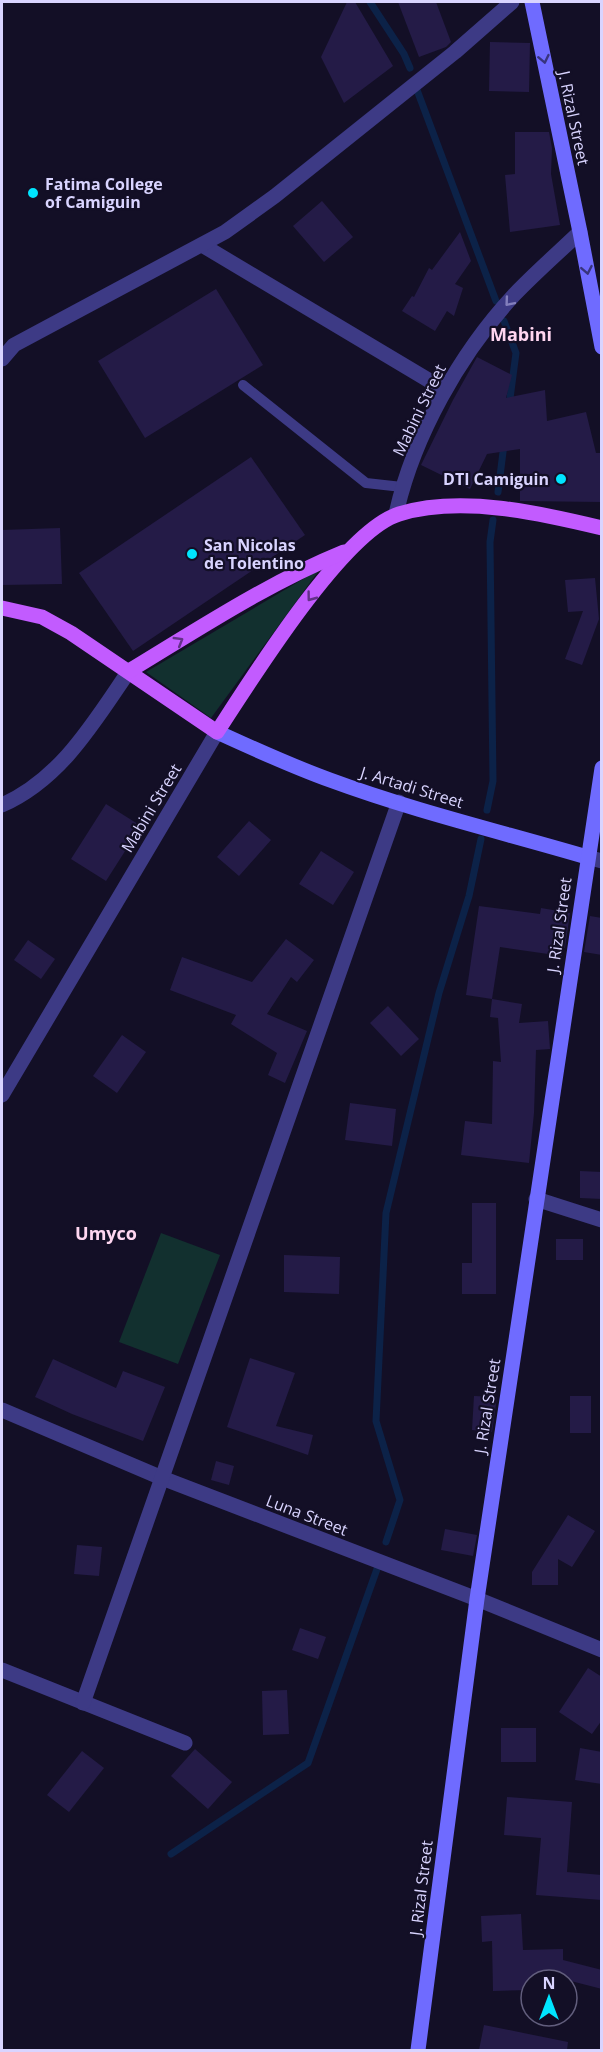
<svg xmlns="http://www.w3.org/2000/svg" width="603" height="2052" font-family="'Open Sans',sans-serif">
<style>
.green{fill:#12302f}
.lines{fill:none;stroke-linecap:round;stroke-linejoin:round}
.stream{stroke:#0c2248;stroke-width:7}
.building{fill:#241b47}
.lane{stroke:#3d3a85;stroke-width:10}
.street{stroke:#3d3a85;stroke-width:15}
.secondary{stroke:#6f6bff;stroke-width:15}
.primary{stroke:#c25bff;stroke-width:15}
.oneway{stroke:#38347d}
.oneway2{stroke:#837fbc}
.oneway3{stroke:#623188}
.poi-dot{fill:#00e5ff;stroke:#130f26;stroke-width:2}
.labels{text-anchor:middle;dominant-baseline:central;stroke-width:4.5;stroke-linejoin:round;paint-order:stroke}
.street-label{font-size:16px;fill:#d9d4ff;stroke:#130f26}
.poi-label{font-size:16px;font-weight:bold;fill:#d9d4ff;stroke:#130f26;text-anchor:start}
.neighbourhood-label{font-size:18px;font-weight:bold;fill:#ffd6f0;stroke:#130f26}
</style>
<rect width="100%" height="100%" fill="#130f26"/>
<g class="green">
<path d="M320,569L211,718L146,672Z"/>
<path d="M161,1233L220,1255L178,1364L119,1342Z"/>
</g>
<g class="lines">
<g class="stream">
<path d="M370,2L404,54L410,68"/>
<path d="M417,90L496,301"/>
<path d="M504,321L516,353L509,406"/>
<path d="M498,492L504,444"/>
<path d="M487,810L493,781L490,542L493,520"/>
<path d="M386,1542L400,1500L376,1421L386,1213L439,993L469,896L481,839"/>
<path d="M171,1854L308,1763L377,1569"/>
</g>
</g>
<g class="building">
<path d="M347,2H355L393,66L344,103L321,57Z"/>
<path d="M398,2H436L451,42L446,47L419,57Z"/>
<path d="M490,42L530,43L529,92L489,91Z"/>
<path d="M515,132H549L552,148L551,174L560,225L510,232L505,175L515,174Z"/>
<path d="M322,201L353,237L324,262L293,226Z"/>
<path d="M460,232L471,261L455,284L463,288L454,316L447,311L435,331L402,311L412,296L414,297L429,268L432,270Z"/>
<path d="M216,289L263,365L145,438L98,361Z"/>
<path d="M477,357L512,375L506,398L545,390L547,421L586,412L596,453H602V502L520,501V449L487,454L470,489L421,465L453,400Z"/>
<path d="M251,457L305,535L133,651L79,573Z"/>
<path d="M60,528L62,584L2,585V530Z"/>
<path d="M595,578L599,619L582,665L565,659L583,611L568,612L565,580Z"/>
<path d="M106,804L141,826L106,881L71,859Z"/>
<path d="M249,821L271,840L239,876L217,857Z"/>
<path d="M321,851L354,872L333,905L299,884Z"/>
<path d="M479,906L540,914L541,908L570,913L565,948L563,947L562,956L500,947L492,999L466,995Z"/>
<path d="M590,916L602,918V955L584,952Z"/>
<path d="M286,939L314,960L297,982L291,977L267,1014L307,1031L285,1083L268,1075L277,1053L231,1024L236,1015L170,990L182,957L252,982Z"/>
<path d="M28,940L55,959L41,979L14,960Z"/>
<path d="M492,999L522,1004L519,1023L548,1021L550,1049L536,1050L534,1113L529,1163L461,1155L465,1121L492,1124L493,1061L501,1062L498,1018L490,1017Z"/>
<path d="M388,1006L419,1039L401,1056L370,1023Z"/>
<path d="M122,1035L146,1052L117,1093L93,1076Z"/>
<path d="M350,1103L396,1109L392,1146L345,1140Z"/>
<path d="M580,1171L602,1172V1199L580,1198Z"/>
<path d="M472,1203H496V1294H462V1263H472Z"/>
<rect x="556" y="1239" width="27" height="21"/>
<path d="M284,1255L340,1257L339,1294L284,1292Z"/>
<path d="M250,1358L295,1373L276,1426L313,1435L308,1455L227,1427Z"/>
<path d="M53,1359L116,1388L123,1371L165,1387L143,1441L72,1414L35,1397Z"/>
<path d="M474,1396L497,1397L492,1432L472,1430Z"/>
<rect x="570" y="1396" width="21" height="37"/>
<path d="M216,1461L234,1466L229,1485L211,1480Z"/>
<path d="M568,1515L595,1531L572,1567L558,1559V1585H532V1572Z"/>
<path d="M445,1529L477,1535L473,1556L441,1550Z"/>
<path d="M77,1545L102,1547L99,1576L74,1574Z"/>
<path d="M300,1628L326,1637L318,1659L292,1650Z"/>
<path d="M588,1668L602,1677V1720L592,1734L559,1712Z"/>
<path d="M287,1690L289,1734L263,1735L262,1691Z"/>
<rect x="501" y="1728" width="35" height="34"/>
<path d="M580,1748L602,1752V1784L575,1780Z"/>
<path d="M195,1749L232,1782L208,1809L171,1776Z"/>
<path d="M82,1751L104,1768L69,1812L47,1795Z"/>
<path d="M507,1797L572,1802L567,1872L602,1875V1900L536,1895L541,1838L504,1835Z"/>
<path d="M521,1914L523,1950L563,1949V1960L602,1970V1989L567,1980H531V1990L493,1991L492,1941L482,1942L481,1916Z"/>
<path d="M484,2025L568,2042L567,2050H479Z"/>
</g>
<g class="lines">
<path class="lane" d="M243,385L366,483L402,487"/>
<g class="street">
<path d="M202,245L445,390"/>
<path d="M2,359L14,345L225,232L275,196L455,52L512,2"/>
<path d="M396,514C413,437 460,353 514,295C535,273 558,253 580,232"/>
<path d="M2,805C61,779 94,722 129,671"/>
<path d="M587,857L602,861"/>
<path d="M2,1095L217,732"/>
<path d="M536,1199L602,1220"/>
<path d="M2,1410L162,1478L477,1599L602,1650"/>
<path d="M2,1670L185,1743"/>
<path d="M83,1703L399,802"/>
</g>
<g class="secondary">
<path d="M532,2L580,232L602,347"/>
<path d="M217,732C254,749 291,766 330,780C414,811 502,832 587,857"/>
<path d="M418,2050L477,1599L602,768"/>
</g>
<g class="primary">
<path d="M2,608L42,617L71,633L217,732C251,680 343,531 399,514C461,495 540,513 602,528"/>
<path d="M129,671C200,628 268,583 344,552"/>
</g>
</g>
<defs><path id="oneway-chevron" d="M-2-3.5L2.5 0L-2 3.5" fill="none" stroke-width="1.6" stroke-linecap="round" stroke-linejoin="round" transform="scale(1.5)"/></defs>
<g class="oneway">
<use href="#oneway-chevron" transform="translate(544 59) rotate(78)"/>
<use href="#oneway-chevron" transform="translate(587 270) rotate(79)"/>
</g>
<use class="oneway2" href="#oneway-chevron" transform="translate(509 302) rotate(130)"/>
<g class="oneway3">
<use href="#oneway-chevron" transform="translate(311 597) rotate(127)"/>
<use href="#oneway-chevron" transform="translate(179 641) rotate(-31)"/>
</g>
<g class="poi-dot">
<circle cx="33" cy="193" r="6"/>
<circle cx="561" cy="479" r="6"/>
<circle cx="192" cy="554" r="6"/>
</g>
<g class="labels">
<g class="street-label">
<text transform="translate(574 118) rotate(78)">J. Rizal Street</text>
<text transform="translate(419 410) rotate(-64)">Mabini Street</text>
<text transform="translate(412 787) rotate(17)">J. Artadi Street</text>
<text transform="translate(151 808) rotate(-59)">Mabini Street</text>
<text transform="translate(559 925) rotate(-82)">J. Rizal Street</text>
<text transform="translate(487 1406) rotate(-81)">J. Rizal Street</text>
<text transform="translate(307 1515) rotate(21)">Luna Street</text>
<text transform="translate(421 1888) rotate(-83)">J. Rizal Street</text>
</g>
<g class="poi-label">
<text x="45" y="184">Fatima College<tspan x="45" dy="18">of Camiguin</tspan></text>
<text x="549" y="479" text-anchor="end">DTI Camiguin</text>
<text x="204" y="545">San Nicolas<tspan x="204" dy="18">de Tolentino</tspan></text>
</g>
<g class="neighbourhood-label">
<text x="521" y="334">Mabini</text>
<text x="106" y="1233">Umyco</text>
</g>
</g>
<rect width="603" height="2052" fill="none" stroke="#d9d4ff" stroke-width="6"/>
<g transform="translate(549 1998)"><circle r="28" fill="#130f26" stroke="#625e7d" stroke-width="1.5"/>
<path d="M0-4.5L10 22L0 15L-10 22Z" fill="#00e5ff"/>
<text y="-9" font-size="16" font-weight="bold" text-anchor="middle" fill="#d9d4ff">N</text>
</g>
</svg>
